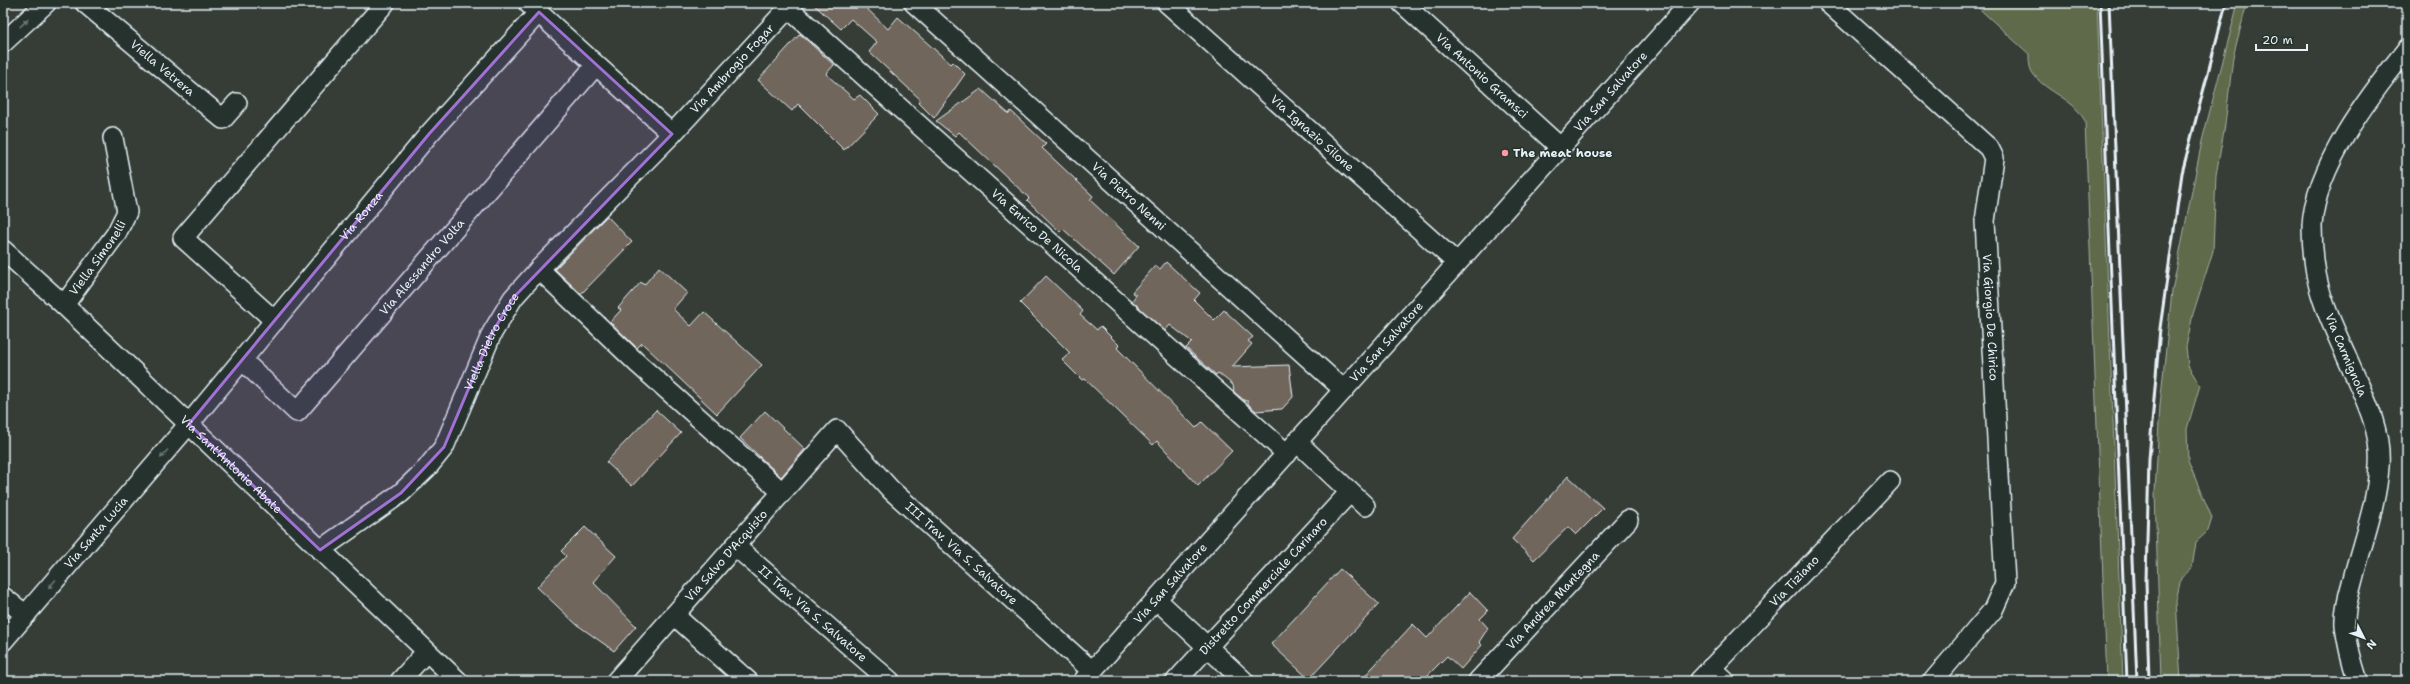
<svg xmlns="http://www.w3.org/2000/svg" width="2410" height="684" font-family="'Shantell Sans',sans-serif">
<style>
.green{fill:#5e6b4c;stroke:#a3aea2}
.building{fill:#71665c;stroke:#e8f1f8}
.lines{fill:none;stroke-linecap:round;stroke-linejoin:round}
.minor-casing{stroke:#e8f1f8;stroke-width:22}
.minor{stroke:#26332d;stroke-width:19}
.rail{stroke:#e8f1f8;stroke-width:3}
.oneway{fill:#6a7674}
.marked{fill:#a171d3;fill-opacity:0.2;stroke:#a171d3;stroke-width:3;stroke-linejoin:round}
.poi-dot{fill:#ff9aa2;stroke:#26332d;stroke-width:1.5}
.labels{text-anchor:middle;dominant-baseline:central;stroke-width:3;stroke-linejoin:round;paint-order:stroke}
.street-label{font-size:12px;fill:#e8f1f8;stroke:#26332d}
.poi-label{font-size:12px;font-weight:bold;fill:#e8f1f8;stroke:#26332d;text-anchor:start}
</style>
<rect width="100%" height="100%" fill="#353d36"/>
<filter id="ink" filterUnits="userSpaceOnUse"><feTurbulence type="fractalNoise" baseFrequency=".025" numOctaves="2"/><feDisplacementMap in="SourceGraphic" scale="8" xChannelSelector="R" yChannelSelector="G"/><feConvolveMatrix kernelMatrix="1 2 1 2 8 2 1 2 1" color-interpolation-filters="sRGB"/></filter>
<g filter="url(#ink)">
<g class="green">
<path d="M1973,3H2097L2123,681H2107L2085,121C2074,98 2047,93 2034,75C2029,69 2029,61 2029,54Z"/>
<path d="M2238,3H2247L2233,57L2225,125L2216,175L2213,251L2193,314L2186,347L2188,366L2200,385L2187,429L2188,461L2212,518L2208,531L2196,542L2192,568L2181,578L2176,601L2181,681H2161L2155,492L2160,405L2172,291L2202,141Z"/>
</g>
<g class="building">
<path d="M812,3H861L888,29L898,17L951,64L953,62L965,74L934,118L918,102L920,99L869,52L877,42L851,19L841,29Z"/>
<path d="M800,34L834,65L826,74L854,99L860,95L879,114L844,150L798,104L792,111L758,80Z"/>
<path d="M981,89L1009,114L1011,111L1046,144L1042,148L1093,196L1090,200L1139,246L1114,275L1063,229L1060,232L1027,200L1029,198L959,132L955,136L936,121Z"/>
<path d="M607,216L632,242L581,294L555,269Z"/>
<path d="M1166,262L1200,293L1194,300L1214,320L1224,310L1253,337L1248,341L1252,344L1232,367L1289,365L1293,397L1282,409L1256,411L1248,404V401H1245L1234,392L1233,385L1218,373L1216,375L1186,348L1192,342L1170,325L1165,331L1132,301L1136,295L1132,292L1155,266L1160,269Z"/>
<path d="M659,267L687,293L673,309L691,326L704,312L762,365L717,414L642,343L637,348L610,322L621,310L618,308L641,282L644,285Z"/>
<path d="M1046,276L1083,311L1080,315L1097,330L1100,326L1119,345L1117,348L1196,428L1202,422L1232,451L1198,486L1157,441L1153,445L1085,379L1082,380L1062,360L1070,353L1020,303Z"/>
<path d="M656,410L681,433L632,486L606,462Z"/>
<path d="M765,411L805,449L781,477L740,438Z"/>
<path d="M1568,476L1603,508L1576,535L1568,527L1534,560L1512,539Z"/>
<path d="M585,527L616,556L593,582L636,626L614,651L576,624L537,587L566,556L561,551Z"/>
<path d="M1340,569L1379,604L1309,679L1271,644Z"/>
<path d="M1470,592L1488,611L1480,619L1488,628L1479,642L1482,645L1461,669L1447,656L1422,681H1360L1413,624L1427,638Z"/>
</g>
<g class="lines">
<g class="minor-casing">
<g id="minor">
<path id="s1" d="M85,3L223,119L237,103"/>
<path d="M528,3L672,134"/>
<path id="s2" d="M914,3L1344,390"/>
<path id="s3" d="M1167,3L1457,263"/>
<path id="s4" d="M1402,3L1561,148"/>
<path id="s5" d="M1828,3L1989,148L1994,158L1985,221L2005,583L1993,610L1933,681"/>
<path id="s6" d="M788,8L1287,454"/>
<path d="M3,43L46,3"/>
<path id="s7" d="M3,250L64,305L458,681"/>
<path d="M539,269L637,363L782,492"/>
<path id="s8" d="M64,305L116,234L127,212L113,138"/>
<path d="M275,321L183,238L385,3"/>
<path id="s9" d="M242,360L297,412L596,65"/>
<path d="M1297,442L1365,506"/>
<path id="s10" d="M735,546L890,681"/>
<path id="s11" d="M320,550L401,493L427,468L444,447L492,333L513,298L539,269L672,134L793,3"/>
<path d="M3,597L26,615"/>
<path d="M1156,599L1244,681"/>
<path d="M674,615L748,681"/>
<path id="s12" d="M3,641L189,424L429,134L539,12"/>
<path d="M1711,668L1725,681"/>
<path d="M400,681L426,652"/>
<path id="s13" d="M616,681L837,430L891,490L1092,671"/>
<path id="s14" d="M1083,681L1690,3"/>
<path id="s15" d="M1176,681L1350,492"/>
<path id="s16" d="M1478,681L1628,520"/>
<path id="s17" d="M1699,681L1890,481"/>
<path d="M2358,681C2352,663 2347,644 2345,625C2344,607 2351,588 2355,571C2364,537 2377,502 2379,466C2382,428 2362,393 2348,360C2335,330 2319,299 2315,267C2313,254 2312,239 2312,226C2315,166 2370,95 2407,49"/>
</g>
</g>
<use href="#minor" class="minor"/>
<g class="rail">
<path d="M2100,3L2127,681"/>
<path d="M2109,3L2137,681"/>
<path d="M2149,681L2146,581L2149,459L2160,328L2182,173L2226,3"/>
</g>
</g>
<defs><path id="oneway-solid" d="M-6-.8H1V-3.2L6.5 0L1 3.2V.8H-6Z"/></defs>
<g class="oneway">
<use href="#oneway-solid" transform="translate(24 23) rotate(-43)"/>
<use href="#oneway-solid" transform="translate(164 454) rotate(131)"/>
<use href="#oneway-solid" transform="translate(52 584) rotate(131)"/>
</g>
</g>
<path class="marked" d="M539,12L672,134L513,298L492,333L444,447L401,493L320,550L189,424L429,134Z"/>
<circle class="poi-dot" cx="1505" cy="153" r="4"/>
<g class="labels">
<g class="street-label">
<text stroke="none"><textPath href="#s1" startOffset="101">Viella Vetrera</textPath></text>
<text stroke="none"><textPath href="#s11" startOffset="644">Via Ambrogio Fogar</textPath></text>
<text stroke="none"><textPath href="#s4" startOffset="108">Via Antonio Gramsci</textPath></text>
<text stroke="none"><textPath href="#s14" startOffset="791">Via San Salvatore</textPath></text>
<text stroke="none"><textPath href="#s3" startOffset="195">Via Ignazio Silone</textPath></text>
<text stroke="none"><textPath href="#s2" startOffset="289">Via Pietro Nenni</textPath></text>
<text stroke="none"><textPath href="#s12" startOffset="556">Via Ronza</textPath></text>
<text stroke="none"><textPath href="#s6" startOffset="334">Via Enrico De Nicola</textPath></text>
<text stroke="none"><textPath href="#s8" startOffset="58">Viella Simonelli</textPath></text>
<text stroke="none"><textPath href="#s9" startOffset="267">Via Alessandro Volta</textPath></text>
<text stroke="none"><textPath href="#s5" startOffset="388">Via Giorgio De Chirico</textPath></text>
<text stroke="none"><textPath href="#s14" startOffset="455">Via San Salvatore</textPath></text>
<text stroke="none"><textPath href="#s11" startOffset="278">Viella Dietro Croce</textPath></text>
<text transform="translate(2346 355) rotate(67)">Via Carmignola</text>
<text stroke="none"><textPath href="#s7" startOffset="313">Via Sant'Antonio Abate</textPath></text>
<text stroke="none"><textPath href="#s12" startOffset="143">Via Santa Lucia</textPath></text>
<text stroke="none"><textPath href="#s13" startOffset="510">III Trav. Via S. Salvatore</textPath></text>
<text stroke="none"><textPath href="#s13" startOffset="167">Via Salvo D'Acquisto</textPath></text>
<text stroke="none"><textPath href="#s17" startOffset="138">Via Tiziano</textPath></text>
<text stroke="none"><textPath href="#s14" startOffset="131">Via San Salvatore</textPath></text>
<text stroke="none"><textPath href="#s15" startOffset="129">Distretto Commerciale Carinaro</textPath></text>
<text stroke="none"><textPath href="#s16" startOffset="110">Via Andrea Mantegna</textPath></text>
<text stroke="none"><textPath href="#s10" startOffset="103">II Trav. Via S. Salvatore</textPath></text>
</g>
<g class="poi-label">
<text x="1513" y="153">The meat house</text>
</g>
</g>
<rect width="2410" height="684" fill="none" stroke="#26332d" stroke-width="16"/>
<rect x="8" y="8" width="2394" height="668" fill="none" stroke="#e8f1f8" stroke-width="1.5" filter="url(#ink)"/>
<g transform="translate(2364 638) rotate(132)" stroke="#26332d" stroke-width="3" paint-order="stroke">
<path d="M0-3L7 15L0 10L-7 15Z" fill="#e8f1f8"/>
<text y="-6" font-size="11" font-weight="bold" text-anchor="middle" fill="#e8f1f8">N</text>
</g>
<path d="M2256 44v6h51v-6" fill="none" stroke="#e8f1f8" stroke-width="2"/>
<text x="2262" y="44" font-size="12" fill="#e8f1f8" stroke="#26332d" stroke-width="3" paint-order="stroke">20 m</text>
</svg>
